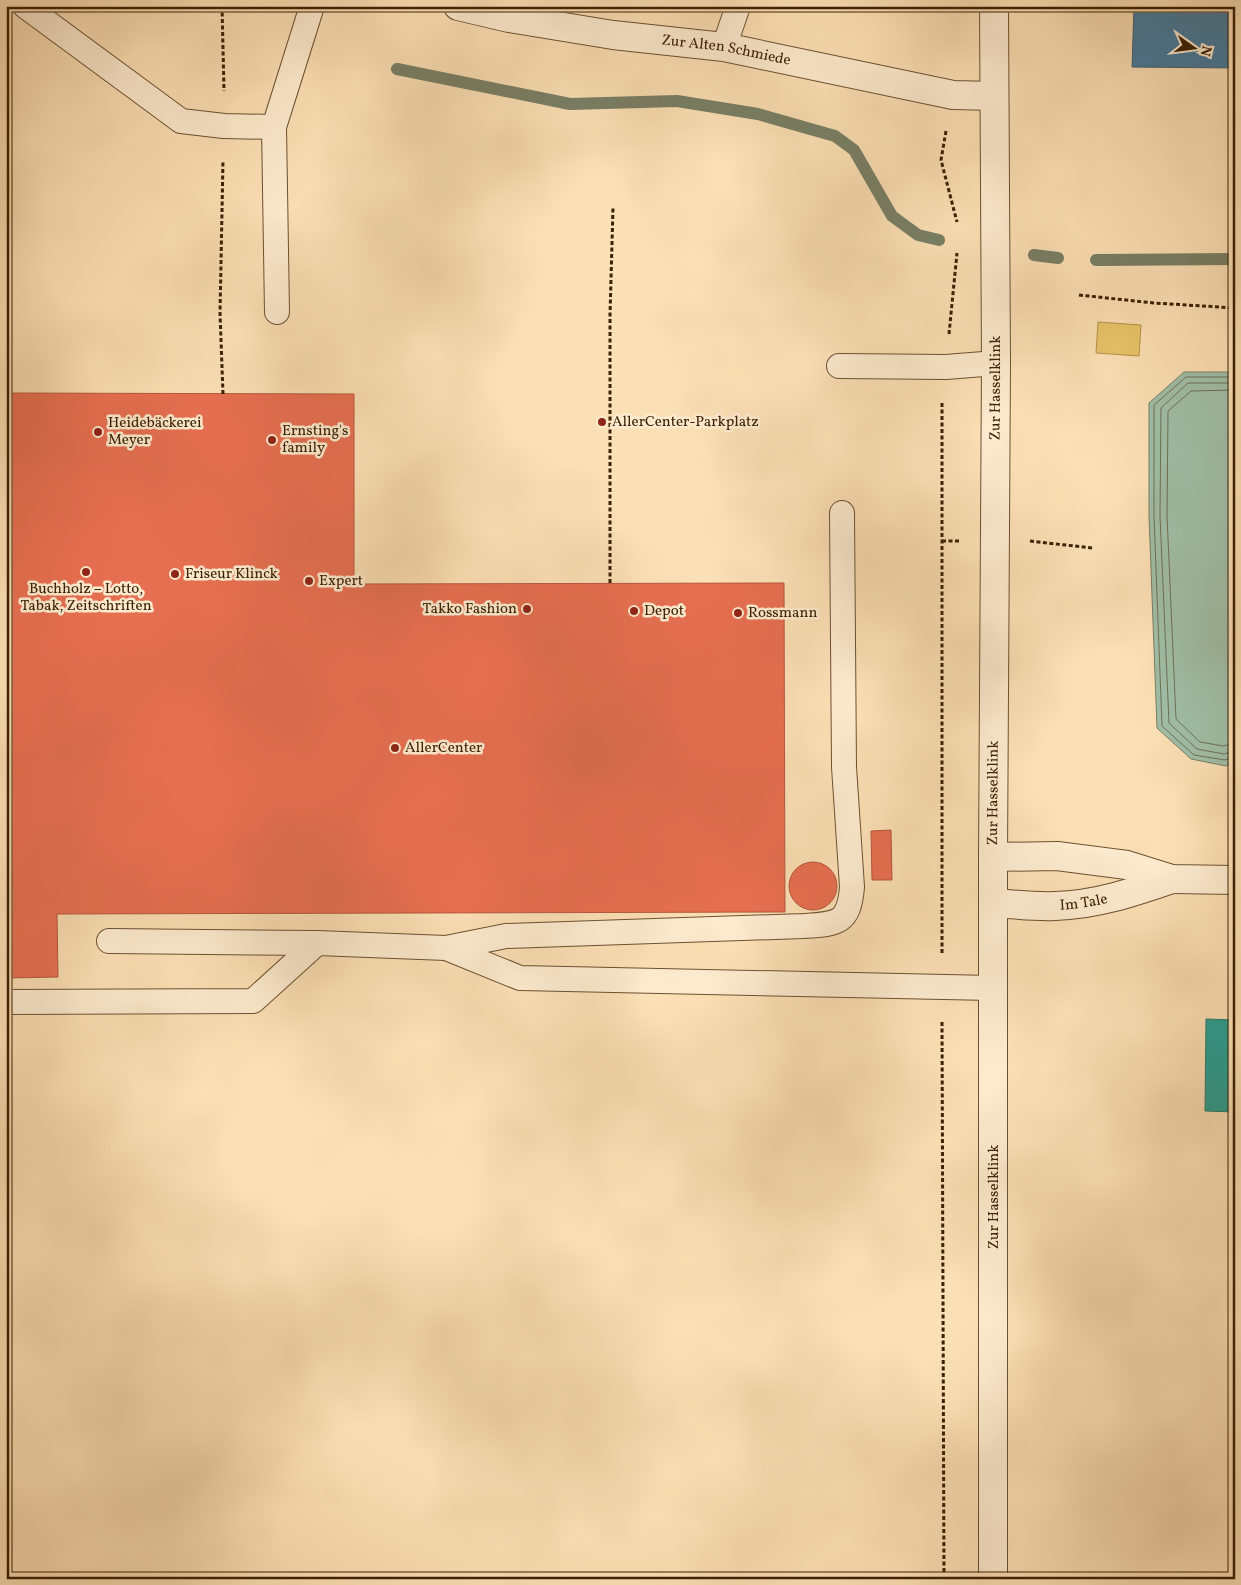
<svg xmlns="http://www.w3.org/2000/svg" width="1241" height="1585" font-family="Vollkorn,serif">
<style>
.water{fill:#a0bea7;stroke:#787f66}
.homes{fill:#e9c46a;stroke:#b5934b}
.shops{fill:#e76f51;stroke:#b4583a}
.schools{fill:#2a9d8f;stroke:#2f7865}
.public{fill:#457b9d;stroke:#42606f}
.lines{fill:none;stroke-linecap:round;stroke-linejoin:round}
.shore{stroke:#6e7056;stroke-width:1}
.stream{stroke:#787f66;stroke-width:12}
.service-casing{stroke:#6c5130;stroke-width:26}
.minor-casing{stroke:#6c5130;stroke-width:30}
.tertiary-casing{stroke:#6c5130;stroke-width:30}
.path{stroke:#3c2104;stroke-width:3;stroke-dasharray:4 2.5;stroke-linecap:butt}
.service{stroke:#fdebcf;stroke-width:24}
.minor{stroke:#fdebcf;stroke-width:28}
.tertiary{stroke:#fdebcf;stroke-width:28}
.poi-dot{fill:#8f2418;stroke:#fdebcf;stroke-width:2}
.labels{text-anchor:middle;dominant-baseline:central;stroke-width:5;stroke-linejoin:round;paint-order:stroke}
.street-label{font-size:15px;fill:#3c2104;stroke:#fdebcf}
.poi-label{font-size:15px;fill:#3c2104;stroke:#fdebcf;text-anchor:start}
</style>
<rect width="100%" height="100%" fill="#fce0b5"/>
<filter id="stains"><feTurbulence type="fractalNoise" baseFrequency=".004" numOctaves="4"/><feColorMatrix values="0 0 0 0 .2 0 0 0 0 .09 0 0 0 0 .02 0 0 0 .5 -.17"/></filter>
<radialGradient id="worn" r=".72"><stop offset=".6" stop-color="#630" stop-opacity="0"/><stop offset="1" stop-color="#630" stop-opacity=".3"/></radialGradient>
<path class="water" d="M1184,372H1235V761L1226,766L1191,759L1157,728L1149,516V403Z"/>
<path class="homes" d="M1098,322L1141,325L1139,356L1096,353Z"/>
<g class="shops">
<path d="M6,393L354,394V584L784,583L785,912L57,914L58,977L6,978Z"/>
<path d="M891,830L892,880H872L871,831Z"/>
<circle cx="813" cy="886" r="24"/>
</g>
<path class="schools" d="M1206,1019L1235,1020V1112L1205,1111Z"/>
<path class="public" d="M1134,6H1235V68L1132,67Z"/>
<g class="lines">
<g class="shore">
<path d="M1235,377H1186L1154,405V516L1162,726L1194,755L1225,760L1235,757"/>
<path d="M1235,383H1188L1161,408L1160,516L1169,723L1197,749L1224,754L1235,751"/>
<path d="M1235,390L1191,391L1168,411L1167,516L1176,719L1200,742L1223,746L1235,743"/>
</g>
<g class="stream">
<path d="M397,69L570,104L677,101L758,114L835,136L854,150L892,216L918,235L939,240"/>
<path d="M1034,255L1058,258"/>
<path d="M1096,260L1235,259"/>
</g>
<g class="service-casing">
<g id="service">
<path d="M25,6L181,121L224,126L274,127"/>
<path d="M724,47L738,6"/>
<path d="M277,312L274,127L312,6"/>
<path d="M839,366L946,367L996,363"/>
<path d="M109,941L317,943"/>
<path d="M446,948L506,936L804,926C837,924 849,924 852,887L844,767L842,513"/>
<path d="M6,1002L253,1001L317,943L446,948L520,978L992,988"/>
</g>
</g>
<g class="minor-casing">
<g id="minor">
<path d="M993,857L1057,856L1127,865L1172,879L1235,880"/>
<path id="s1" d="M993,903C1013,904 1034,907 1055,906C1096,905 1134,892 1172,879"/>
</g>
</g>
<g class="tertiary-casing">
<g id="tertiary">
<path id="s2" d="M458,6L509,18L613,35L724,47L953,95L994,96"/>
<path id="s3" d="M993,1579V857L996,363L994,6"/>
</g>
</g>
<g class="path">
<path d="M222,6L224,91"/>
<path d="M946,131L941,160L957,222"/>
<path d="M1079,295L1154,303L1235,308"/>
<path d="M949,334L957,253"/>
<path d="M223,394L220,313L223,160"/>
<path d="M942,541H959"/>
<path d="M1030,541L1092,548"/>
<path d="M610,583V315L613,207"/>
<path d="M942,953V402"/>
<path d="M942,1022L944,1579"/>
</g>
<use href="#service" class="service"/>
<use href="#minor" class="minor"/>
<use href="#tertiary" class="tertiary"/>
</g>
<g class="poi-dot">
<circle cx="602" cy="422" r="5"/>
<circle cx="98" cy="432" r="5"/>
<circle cx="272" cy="440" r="5"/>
<circle cx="86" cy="572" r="5"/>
<circle cx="175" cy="574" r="5"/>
<circle cx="309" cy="581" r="5"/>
<circle cx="527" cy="609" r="5"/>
<circle cx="634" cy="611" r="5"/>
<circle cx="738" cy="613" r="5"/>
<circle cx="395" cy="748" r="5"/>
</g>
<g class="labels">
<g class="street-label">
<text stroke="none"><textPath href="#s2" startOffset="272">Zur Alten Schmiede</textPath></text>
<text stroke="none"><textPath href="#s3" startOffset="1191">Zur Hasselklink</textPath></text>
<text stroke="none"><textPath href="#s3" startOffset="786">Zur Hasselklink</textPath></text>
<text stroke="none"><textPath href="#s1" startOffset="91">Im Tale</textPath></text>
<text transform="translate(994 1197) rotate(-90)">Zur Hasselklink</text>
</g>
<g class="poi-label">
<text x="612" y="422">AllerCenter-Parkplatz</text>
<text x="108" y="423">Heidebäckerei<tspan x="108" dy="17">Meyer</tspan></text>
<text x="282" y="431">Ernsting's<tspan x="282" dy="17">family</tspan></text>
<text x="185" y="574">Friseur Klinck</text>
<text x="319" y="581">Expert</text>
<text x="86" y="589" text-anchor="middle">Buchholz – Lotto,<tspan x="86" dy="17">Tabak, Zeitschriften</tspan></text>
<text x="517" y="609" text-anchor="end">Takko Fashion</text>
<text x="644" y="611">Depot</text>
<text x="748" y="613">Rossmann</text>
<text x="405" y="748">AllerCenter</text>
</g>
</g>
<rect width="1241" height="1585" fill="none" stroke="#fce0b5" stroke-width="25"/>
<rect x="8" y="8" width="1226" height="1570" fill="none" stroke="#3c2104" stroke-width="2.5"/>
<rect x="12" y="12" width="1216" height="1560" fill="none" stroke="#3c2104"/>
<g transform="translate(1194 48) rotate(104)" stroke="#fdebcf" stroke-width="4" paint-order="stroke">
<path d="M0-4L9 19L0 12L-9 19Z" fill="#3c2104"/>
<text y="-8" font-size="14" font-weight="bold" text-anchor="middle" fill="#3c2104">N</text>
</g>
<rect width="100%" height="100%" filter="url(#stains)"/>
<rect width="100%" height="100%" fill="url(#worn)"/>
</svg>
